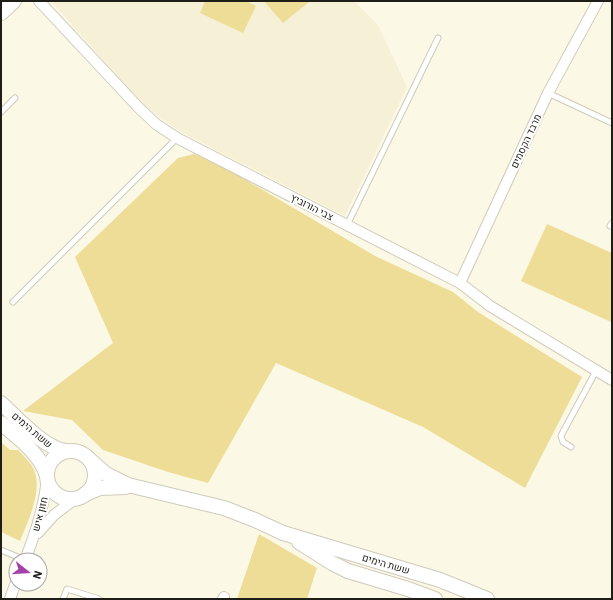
<svg xmlns="http://www.w3.org/2000/svg" width="613" height="600" font-family="'IBM Plex Sans',Heebo,sans-serif">
<style>
.built{fill:#f5f0d6}
.green{fill:#eddd97}
.lines{fill:none;stroke-linecap:round;stroke-linejoin:round}
.lane-casing{stroke:#cfcbba;stroke-width:7}
.street-casing{stroke:#cfcbba;stroke-width:12}
.secondary-casing{stroke:#cfcbba;stroke-width:16}
.lane{stroke:#fff;stroke-width:5}
.street{stroke:#fff;stroke-width:10}
.secondary{stroke:#fff;stroke-width:14}
.labels{text-anchor:middle;dominant-baseline:central;stroke-width:4;stroke-linejoin:round;paint-order:stroke}
.street-label{font-size:10px;fill:#1f1d17;stroke:#fff}
</style>
<rect width="100%" height="100%" fill="#fcf8e6"/>
<path class="built" d="M51,1H354L378,25L407,87L345,216L183,133L162,119L141,103Z"/>
<g class="green">
<path d="M205,1H246L256,6L243,33L200,13Z"/>
<path d="M264,1H310L283,23Z"/>
<path d="M194,154L212,160L375,256L453,292L478,312L582,377L525,488L423,427L276,363L208,483L168,472L103,450L72,420L23,411L113,343L75,257L178,158Z"/>
<path d="M547,224L612,253L611,322L521,281Z"/>
<path d="M1,442L10,450H18C23,455 28,460 32,466C45,487 28,521 20,541L1,532Z"/>
<path d="M259,534L317,568L307,599H237Z"/>
</g>
<g class="lines">
<g class="lane-casing">
<g id="lane">
<path d="M548,93L612,123"/>
<path d="M1,112L15,98"/>
<path d="M347,225L438,38"/>
<path d="M610,226L612,223"/>
<path d="M13,302L177,138"/>
<path d="M571,447L563,442L561,436L563,432L596,371"/>
<path d="M1,550L25,560"/>
<path d="M63,599L67,589L99,599"/>
</g>
</g>
<g class="street-casing">
<g id="street">
<path d="M39,1L139,108L156,124L177,138L460,283L490,306L612,380"/>
<path d="M460,283L548,93L598,1"/>
<path d="M38,533L54,515L75,499"/>
<path d="M25,560C35,534 44,508 47,479"/>
<path d="M10,599L16,582"/>
<path d="M223,599L224,597"/>
</g>
</g>
<g class="secondary-casing">
<g id="secondary">
<path d="M1,13L14,1"/>
<path d="M1,403C17,418 45,449 66,451"/>
<path d="M1,423C18,438 40,453 47,476"/>
<circle cx="71" cy="475" r="24"/>
<path d="M90,460L106,474L128,485L224,508L255,520L283,533L440,580L487,599"/>
<path d="M85,494L100,488L126,487"/>
<path d="M299,542L332,563L348,571L408,589L435,599"/>
</g>
</g>
<use href="#lane" class="lane"/>
<use href="#street" class="street"/>
<use href="#secondary" class="secondary"/>
</g>
<g class="labels">
<g class="street-label">
<text transform="translate(526 141) rotate(-65)">מרבד הקסמים</text>
<text transform="translate(312 207) rotate(27)">צבי הורוביץ</text>
<text transform="translate(32 430) rotate(40)">ששת הימים</text>
<text transform="translate(40 514) rotate(-75)">חזון איש</text>
<text transform="translate(386 564) rotate(16)">ששת הימים</text>
</g>
</g>
<rect width="613" height="600" fill="none" stroke="#1f1d17" stroke-width="4"/>
<g transform="translate(28 572) rotate(107)"><circle r="19" fill="#ffffff" stroke="#a5a5a2"/>
<path d="M0-3L7 15L0 10L-7 15Z" fill="#a542a9"/>
<text y="-6" font-size="11" font-weight="bold" text-anchor="middle" fill="#1f1d17">N</text>
</g>
</svg>
